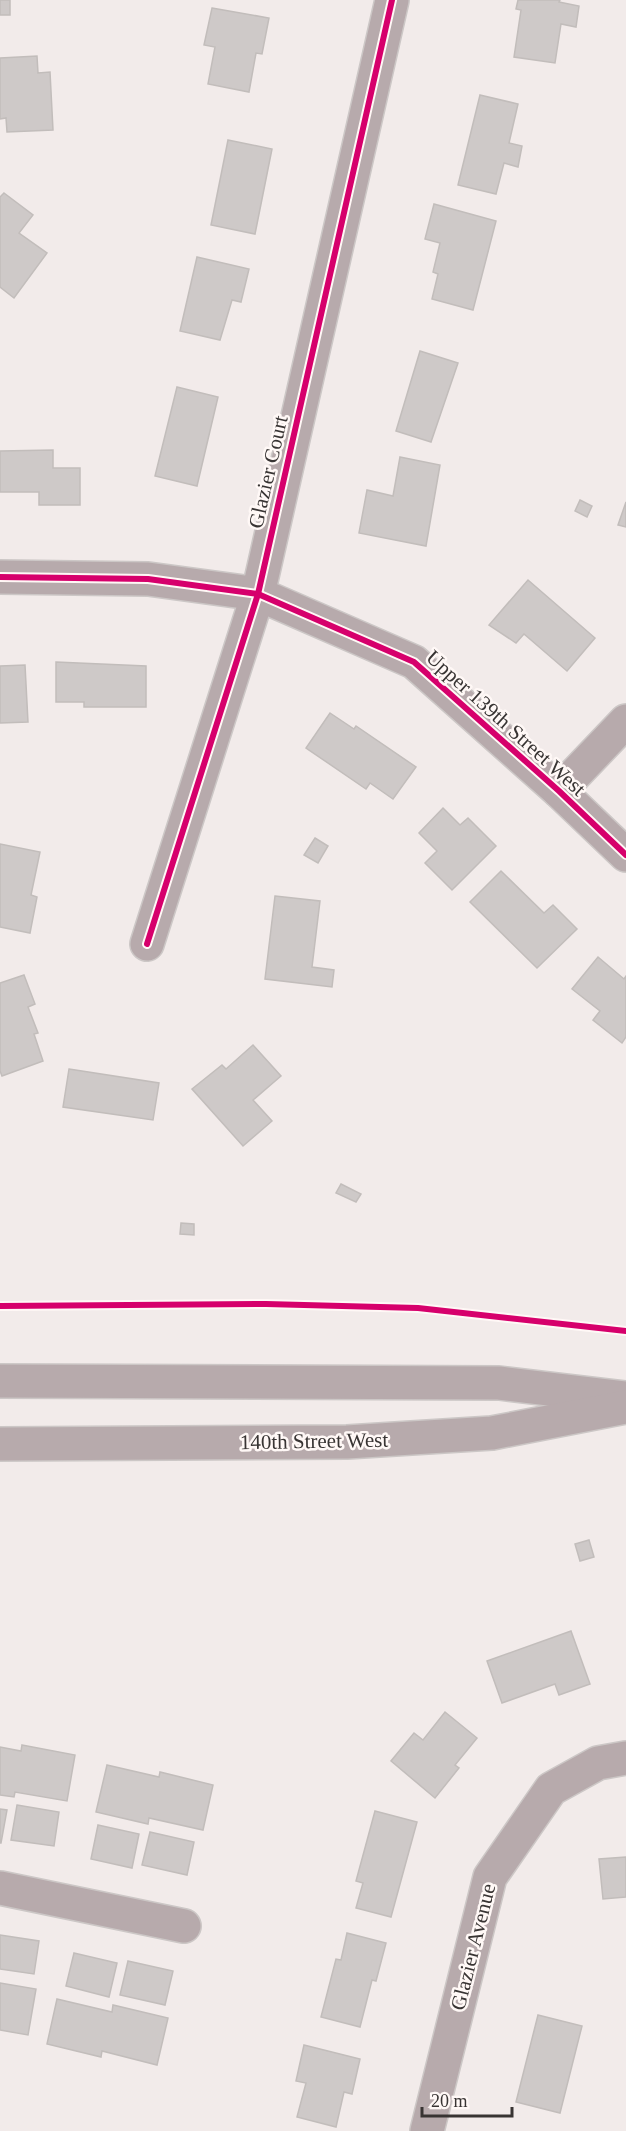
<svg xmlns="http://www.w3.org/2000/svg" width="626" height="2131" font-family="'Times New Roman',serif">
<style>
.building{fill:#cec9c8;stroke:#c2bdbb;stroke-width:1.5}
.lines{fill:none;stroke-linecap:round;stroke-linejoin:round}
.minor-casing{stroke:#ccc7c6;stroke-width:36}
.minor{stroke:#b7aaac;stroke-width:33}
.cycleway-casing{stroke:#fff8f6;stroke-width:10}
.cycleway{stroke:#d6006c;stroke-width:6}
.labels{text-anchor:middle;dominant-baseline:central;stroke-width:5;stroke-linejoin:round;paint-order:stroke}
.street-label{font-size:21px;fill:#383433;stroke:#fff8f6}
</style>
<rect width="100%" height="100%" fill="#f2ebea"/>
<g class="building">
<rect x="0" y="0" width="10" height="15"/>
<path d="M518,0H560L559,2L579,6L576,27L561,24L555,63L514,57L521,10L516,9Z"/>
<path d="M212,8L269,18L262,54L256,53L249,92L208,84L215,47L204,45Z"/>
<path d="M37,56L38,73L50,72L53,130L7,132L6,118L0,119V58Z"/>
<path d="M480,95L518,104L509,143L522,146L518,167L504,163L496,194L458,185Z"/>
<path d="M228,140L272,149L255,234L211,225Z"/>
<path d="M4,193L33,215L19,233L47,253L14,298L0,287V197Z"/>
<path d="M434,204L496,221L473,310L432,299L438,274L433,272L440,243L425,239Z"/>
<path d="M197,257L249,269L241,302L232,300L220,340L180,331Z"/>
<path d="M420,351L458,363L431,442L396,431Z"/>
<path d="M177,387L218,397L197,486L155,476Z"/>
<path d="M53,450V468H80V505H39V492H0V451Z"/>
<path d="M400,457L440,465L426,546L359,533L367,490L393,496Z"/>
<path d="M580,500L592,506L587,517L575,511Z"/>
<path d="M626,502V527L618,525Z"/>
<path d="M528,580L595,638L567,671L524,634L516,643L489,625Z"/>
<path d="M56,662L146,666V707H84V702H56Z"/>
<path d="M25,665L28,722L0,723V666Z"/>
<path d="M330,713L354,729L356,726L416,767L393,799L370,783L366,789L306,748Z"/>
<path d="M443,808L460,825L468,818L496,846L452,890L425,863L437,851L419,833Z"/>
<path d="M315,838L328,846L318,863L304,855Z"/>
<path d="M0,844L40,852L31,895L37,897L30,933L0,927Z"/>
<path d="M501,871L544,913L553,905L577,929L537,968L470,902Z"/>
<path d="M275,896L320,901L312,967L334,970L332,987L265,979Z"/>
<path d="M598,957L624,979L626,976V1037L622,1043L593,1020L600,1011L572,989Z"/>
<path d="M24,975L35,1004L28,1007L38,1033L34,1034L43,1061L2,1076L0,1071V983Z"/>
<path d="M253,1045L281,1076L253,1100L272,1121L243,1146L192,1089L222,1065L226,1069Z"/>
<path d="M69,1069L159,1083L153,1120L63,1107Z"/>
<path d="M341,1184L361,1194L356,1202L336,1193Z"/>
<path d="M181,1223L194,1224V1235L180,1234Z"/>
<path d="M589,1540L594,1557L580,1561L575,1544Z"/>
<path d="M571,1631L590,1684L559,1695L555,1684L502,1703L487,1661Z"/>
<path d="M445,1712L477,1738L455,1765L459,1768L435,1798L391,1761L414,1733L423,1740Z"/>
<path d="M22,1745L75,1755L67,1801L15,1792L14,1797L0,1795V1747L21,1751Z"/>
<path d="M107,1765L159,1777L160,1772L213,1785L203,1830L149,1818L148,1824L96,1812Z"/>
<path d="M17,1805L59,1812L54,1846L11,1840Z"/>
<path d="M0,1809L7,1810L1,1843H0Z"/>
<path d="M375,1811L417,1822L391,1917L356,1908L363,1883L356,1881Z"/>
<path d="M98,1825L139,1834L132,1868L91,1859Z"/>
<path d="M150,1832L194,1842L187,1875L142,1865Z"/>
<path d="M626,1857V1897L603,1899L599,1859Z"/>
<path d="M347,1933L386,1943L376,1981L372,1980L360,2027L321,2017L336,1959L341,1960Z"/>
<path d="M0,1935L39,1941L34,1974L0,1969Z"/>
<path d="M74,1953L117,1963L109,1997L66,1986Z"/>
<path d="M128,1961L173,1971L165,2005L120,1995Z"/>
<path d="M0,1983L36,1989L28,2035L0,2030Z"/>
<path d="M57,1999L112,2012L113,2005L168,2018L157,2065L102,2051L101,2057L47,2044Z"/>
<path d="M538,2015L582,2026L560,2113L516,2102Z"/>
<path d="M304,2045L360,2059L352,2094L344,2092L336,2127L297,2117L306,2083L296,2081Z"/>
</g>
<g class="lines">
<g class="minor-casing">
<g id="minor">
<path d="M0,577L148,579L258,594L414,662L559,791L626,855"/>
<path d="M559,791L626,721"/>
<path d="M147,944L258,594L392,0"/>
<path d="M0,1381L499,1383L624,1398"/>
<path d="M0,1444L347,1442L492,1433L626,1407"/>
<path d="M0,1888L184,1926"/>
<path d="M427,2131L490,1877L551,1789L598,1763L626,1758"/>
</g>
</g>
<use href="#minor" class="minor"/>
<g class="cycleway-casing">
<g id="cycleway">
<path d="M0,577L148,579L258,594L414,662L559,791L626,855"/>
<path d="M147,944L258,594L392,0"/>
<path d="M0,1306L266,1304L418,1308L626,1331"/>
</g>
</g>
<use href="#cycleway" class="cycleway"/>
</g>
<g class="labels">
<g class="street-label">
<text transform="translate(268 472) rotate(-77)">Glazier Court</text>
<text transform="translate(506 723) rotate(42)">Upper 139th Street West</text>
<text transform="translate(314 1441) rotate(-1)">140th Street West</text>
<text transform="translate(473 1947) rotate(-76)">Glazier Avenue</text>
</g>
</g>
<path d="M422 2107v9h90v-9" fill="none" stroke="#383433" stroke-width="3"/>
<text x="431" y="2107" font-size="18" fill="#383433" stroke="#fff8f6" stroke-width="4.5" paint-order="stroke">20 m</text>
</svg>
